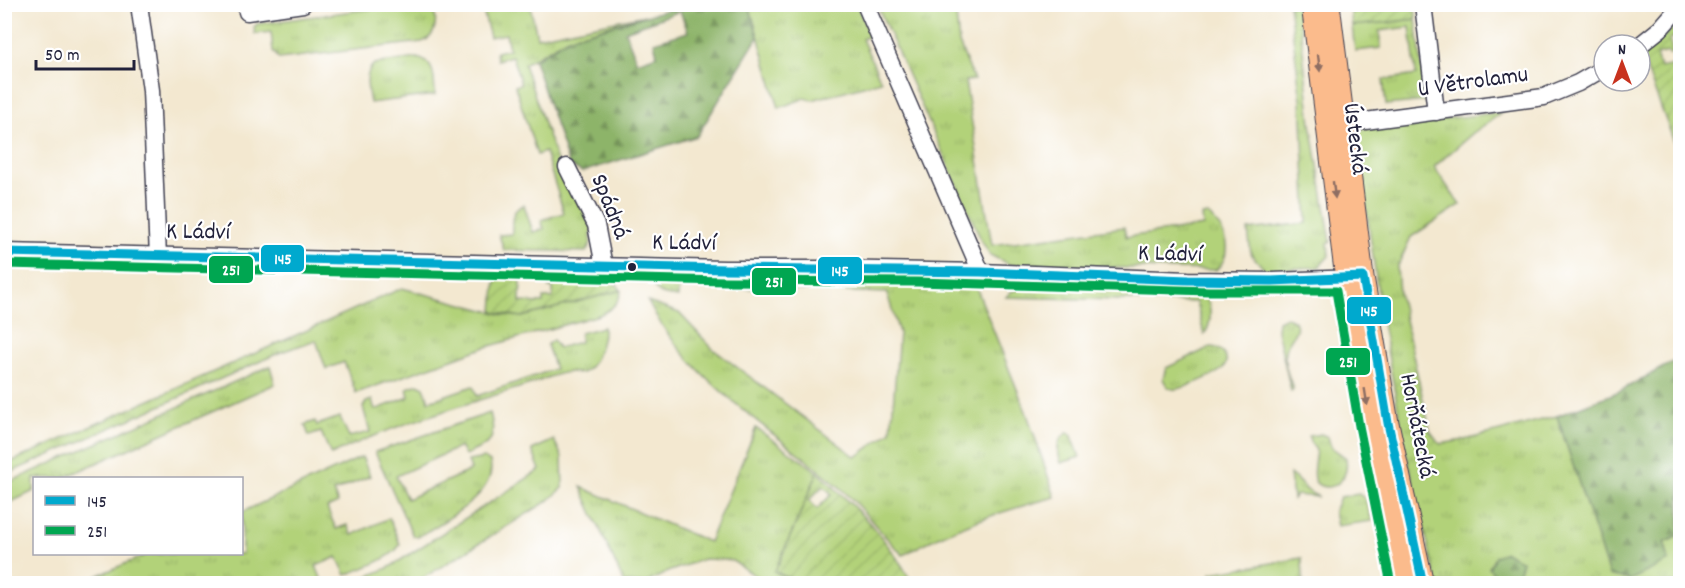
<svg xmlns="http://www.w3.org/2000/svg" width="1685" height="588" font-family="Dekko,sans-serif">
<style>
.grass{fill:url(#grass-tufts);stroke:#6a7a5a;stroke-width:1.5}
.forest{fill:url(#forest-firs);stroke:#586b52;stroke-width:1.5;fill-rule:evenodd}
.garden{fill:url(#garden-furrows);stroke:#6a7a5a;stroke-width:1.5;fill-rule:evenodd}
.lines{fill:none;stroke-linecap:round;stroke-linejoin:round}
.minor-casing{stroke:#414051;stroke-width:19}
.major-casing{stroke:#414051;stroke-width:23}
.minor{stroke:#fff;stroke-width:16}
.major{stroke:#fbbb8c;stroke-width:21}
.bus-1-casing{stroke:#fff;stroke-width:14}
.bus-2-casing{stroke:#fff;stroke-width:14}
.bus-1{stroke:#00a9ce;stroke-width:9}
.bus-2{stroke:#00a651;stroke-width:9}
.oneway{fill:#8e6e64}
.bus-dot{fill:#22223b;stroke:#fff;stroke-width:2}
.labels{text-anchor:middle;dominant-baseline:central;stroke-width:4.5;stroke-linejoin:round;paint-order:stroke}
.street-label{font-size:24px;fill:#22223b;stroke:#fff}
.line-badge{stroke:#fff;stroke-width:2}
.badge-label{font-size:16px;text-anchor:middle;font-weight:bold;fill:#fff}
</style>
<defs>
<pattern id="grass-tufts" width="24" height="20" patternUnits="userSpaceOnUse" patternTransform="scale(1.5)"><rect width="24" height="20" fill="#b2d279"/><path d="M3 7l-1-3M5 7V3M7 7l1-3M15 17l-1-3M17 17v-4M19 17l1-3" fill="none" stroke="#99b46a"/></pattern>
<pattern id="forest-firs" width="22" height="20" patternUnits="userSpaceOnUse" patternTransform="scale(1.5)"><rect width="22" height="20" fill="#8db469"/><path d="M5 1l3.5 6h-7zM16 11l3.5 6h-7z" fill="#739258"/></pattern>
<pattern id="garden-furrows" width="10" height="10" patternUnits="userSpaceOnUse" patternTransform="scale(1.5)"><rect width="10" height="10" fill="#b2d279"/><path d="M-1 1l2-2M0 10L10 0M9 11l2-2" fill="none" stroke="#99b46a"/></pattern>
</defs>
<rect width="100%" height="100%" fill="#fff"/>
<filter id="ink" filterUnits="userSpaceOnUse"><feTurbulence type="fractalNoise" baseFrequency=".0167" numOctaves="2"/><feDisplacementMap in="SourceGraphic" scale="12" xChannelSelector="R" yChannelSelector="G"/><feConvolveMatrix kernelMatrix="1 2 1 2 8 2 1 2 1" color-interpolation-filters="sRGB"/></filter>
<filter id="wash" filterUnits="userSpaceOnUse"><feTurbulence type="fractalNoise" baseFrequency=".008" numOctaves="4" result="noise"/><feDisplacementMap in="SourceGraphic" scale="24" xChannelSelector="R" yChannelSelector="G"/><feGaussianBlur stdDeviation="1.35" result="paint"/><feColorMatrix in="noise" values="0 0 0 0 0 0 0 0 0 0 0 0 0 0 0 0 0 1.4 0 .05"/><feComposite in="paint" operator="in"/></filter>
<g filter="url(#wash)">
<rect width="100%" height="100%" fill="#f3e8d0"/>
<g class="grass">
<path d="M449,4L530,5L537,37L645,15L568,38L524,64L559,167L592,227L590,246L586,252L504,250L499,235L512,234C512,221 510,210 524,205L533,232L544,229L541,220L564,213L545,152L537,155L515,86L521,84L512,56L497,60L496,52L509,49L506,34L490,37L483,11H477L475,6L449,9Z"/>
<path d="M398,5H431C438,18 438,36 422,42L279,59L273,51L271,32L255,34L254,27L257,24Z"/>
<path d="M749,5H857L870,36L862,39L881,81L812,100L805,98L779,108Z"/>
<path d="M877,5H955L959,43L974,80L965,81L992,245L1124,227L1126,237L1203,226L1202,216L1208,215C1226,228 1234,254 1216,270L1010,265L990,255L982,242Z"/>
<path d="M1289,5H1298L1311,124L1331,242L1328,243L1329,256L1319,267L1265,270L1251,254L1248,230L1307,223L1301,100Z"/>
<path d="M1416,19L1426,101L1386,105L1383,80L1416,75L1410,27L1379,31L1381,48L1355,51L1352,26Z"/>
<path d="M417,58C436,62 434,79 435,95L370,103C368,90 363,74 374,64Z"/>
<path d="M1503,112L1473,133L1434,167L1460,205L1411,237L1397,268L1399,293L1430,431L1440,444L1469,439L1557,416L1609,575L1669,560L1664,543L1680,535V583H1437L1406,452L1383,328L1356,134L1366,128Z"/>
<path d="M659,278L965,284L976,287L1027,414L1055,497C998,512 955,526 903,555C880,533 861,506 837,485C771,428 690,382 648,302L679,313L713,349L856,457L891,431L899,333L887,293L679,286L678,297C665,295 657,296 652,282Z"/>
<path d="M1021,284L1183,288V292C1187,292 1195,291 1199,293C1213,298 1213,325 1204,334L1196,302L1006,297L1012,291L1021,289Z"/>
<path d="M402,288L504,315L522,317L621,290C620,303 611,310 599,315L483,348L356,393L344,362L326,369L316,340L281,352L5,475L4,465Z"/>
<path d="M1286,317C1310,324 1286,340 1285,352C1283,365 1290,378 1293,390L1291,391L1277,330L1278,321Z"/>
<path d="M603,327C604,340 596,365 584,372C579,375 576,372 571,372C558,372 542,380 531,384C464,405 394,424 331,455L321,432L309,436L305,425L315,421L317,425L340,417L349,437L370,432L363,407L366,402L372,400L375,410L409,397L407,388L418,384L424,387L429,401L473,386L477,396L555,369L547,345L553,340L558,348L580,342V333Z"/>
<path d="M1211,347C1222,347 1233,361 1221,370C1215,375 1183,389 1176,389C1171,390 1170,388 1167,386L1163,379L1166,368Z"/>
<path d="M270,366L275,384L63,478H34V491L5,505V484Z"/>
<path d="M490,413C498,442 489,444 465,455L460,447L396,476L407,499L471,470L468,461L484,458L490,462C499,494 440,523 418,537L413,536L375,452Z"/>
<path d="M756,428L818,472L775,571L799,582L767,583L731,560L704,559L670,571L646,583H624L581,487L709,542Z"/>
<path d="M1067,433L1071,434L1080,457L1061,463C1057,450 1055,441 1067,433Z"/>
<path d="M1321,434L1328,437L1331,447L1346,458C1351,488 1319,494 1314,479C1312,471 1315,459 1316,450L1310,442L1309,436Z"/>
<path d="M554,440L562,457L563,488L548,501L415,583H352L390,567L540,470L532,450Z"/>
<path d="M362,457L370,476L333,492L338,503L327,508L336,529L347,525L352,535L389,518L400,544C395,558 360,569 346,575L337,557L316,566L323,583H80L148,554H242V512Z"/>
<path d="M1290,474C1302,482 1302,490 1319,497L1296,495L1293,499Z"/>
<path d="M1359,494L1365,499L1372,521L1337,526L1334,512L1340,497Z"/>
<path d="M1302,558L1303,583H1213L1211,573Z"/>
</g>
<g class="forest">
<path d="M684,5H749L758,37L697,136L582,172L569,165L534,60L568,38ZM680,11L688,32L654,42L657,55L637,62L625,31Z"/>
<path d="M1680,358V535L1664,543L1669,561L1630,580L1609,575L1557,416L1620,391Z"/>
<path d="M1505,552L1522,561L1518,574L1505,582L1496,577L1489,568L1495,556Z"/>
</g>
<g class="garden">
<path d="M1350,5H1415L1416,19L1352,26Z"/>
<path d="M1680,23V36L1669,39L1673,53L1669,54L1668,52L1656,55L1660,68L1675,65L1673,57L1680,55V158L1641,54Z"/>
<path d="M496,272L610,275L621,290L522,317L493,312ZM521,275L549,276V288H553V298H543V303L520,302Z"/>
<path d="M818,472C853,505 888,538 911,581L909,583H801L775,572ZM823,486L832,494L817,509L809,500Z"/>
</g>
</g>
<g filter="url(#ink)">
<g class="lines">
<g class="minor-casing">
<g id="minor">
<path d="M139,4L151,90L158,257"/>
<path d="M865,4L981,272"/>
<path d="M1423,4L1436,112"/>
<path d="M247,12L303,4"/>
<path d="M1640,45L1660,29L1680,6"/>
<path d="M1343,124L1544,97L1578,83L1604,68"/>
<path d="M567,167L596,225L604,266"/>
<path d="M4,252L725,269H829L981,272L1188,280L1272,281L1356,278"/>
</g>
</g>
<g class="major-casing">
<g id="major">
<path d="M1312,4L1346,279L1371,424L1403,584"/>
<path d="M1329,4L1363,277L1388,423L1423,584"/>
</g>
</g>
<use href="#minor" class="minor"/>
<use href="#major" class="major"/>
<g class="bus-1-casing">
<path id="bus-1" d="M4,252L725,269L981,272L1188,280L1272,281L1363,277L1388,423L1423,584"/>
</g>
<g class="bus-2-casing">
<path id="bus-2" d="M4,264L725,281L917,282L1209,291H1336L1359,426L1391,584"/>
</g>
<use href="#bus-1" class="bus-1"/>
<use href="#bus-2" class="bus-2"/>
</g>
<defs><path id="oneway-solid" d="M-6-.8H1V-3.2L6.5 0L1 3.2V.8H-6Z" transform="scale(1.5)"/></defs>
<g class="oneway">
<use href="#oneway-solid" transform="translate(1319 63) rotate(83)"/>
<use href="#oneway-solid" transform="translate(1334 190) rotate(83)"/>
<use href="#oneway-solid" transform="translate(1366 397) rotate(81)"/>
</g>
</g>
<circle class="bus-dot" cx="632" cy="267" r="5"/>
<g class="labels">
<g class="street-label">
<text transform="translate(1473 83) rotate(-8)">U Větrolamu</text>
<text transform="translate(1354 139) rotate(83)">Ústecká</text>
<text transform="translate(609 207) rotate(68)">Spádná</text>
<text transform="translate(198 233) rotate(1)">K Ládví</text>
<text transform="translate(684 244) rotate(1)">K Ládví</text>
<text transform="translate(1170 255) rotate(2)">K Ládví</text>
<text transform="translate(1416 426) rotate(79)">Horňátecká</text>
</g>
</g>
<g class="line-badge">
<rect x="260" y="244" width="45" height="29" rx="6" fill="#00a9ce"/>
<rect x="208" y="255" width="46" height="29" rx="6" fill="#00a651"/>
<rect x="817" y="256" width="46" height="29" rx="6" fill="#00a9ce"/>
<rect x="751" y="267" width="46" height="29" rx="6" fill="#00a651"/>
<rect x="1346" y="296" width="46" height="29" rx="6" fill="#00a9ce"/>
<rect x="1325" y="347" width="46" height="29" rx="6" fill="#00a651"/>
</g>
<g class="badge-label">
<text x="283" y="264">145</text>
<text x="231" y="275">251</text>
<text x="840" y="276">145</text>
<text x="774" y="287">251</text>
<text x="1369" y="316">145</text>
<text x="1348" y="367">251</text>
</g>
<rect width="1685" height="588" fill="none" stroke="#fff" stroke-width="24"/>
<rect x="33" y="477" width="210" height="78" fill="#ffffff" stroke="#a7a7b1" stroke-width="1.5"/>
<rect x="45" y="496" width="30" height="9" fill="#00a9ce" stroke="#a7a7b1" stroke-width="1.5"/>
<text x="87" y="507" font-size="18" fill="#22223b">145</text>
<rect x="45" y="526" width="30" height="9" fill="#00a651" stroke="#a7a7b1" stroke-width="1.5"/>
<text x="87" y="537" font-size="18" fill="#22223b">251</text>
<g transform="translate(1622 63)"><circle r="28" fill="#ffffff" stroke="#a7a7b1" stroke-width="1.5"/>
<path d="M0-4.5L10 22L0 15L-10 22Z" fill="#c8321e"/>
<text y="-9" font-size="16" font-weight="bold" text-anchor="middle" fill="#22223b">N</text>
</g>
<path d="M36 60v9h98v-9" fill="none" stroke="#22223b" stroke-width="3"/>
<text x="45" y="60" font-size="18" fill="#22223b" stroke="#ffffff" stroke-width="4.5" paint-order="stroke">50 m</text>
</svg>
